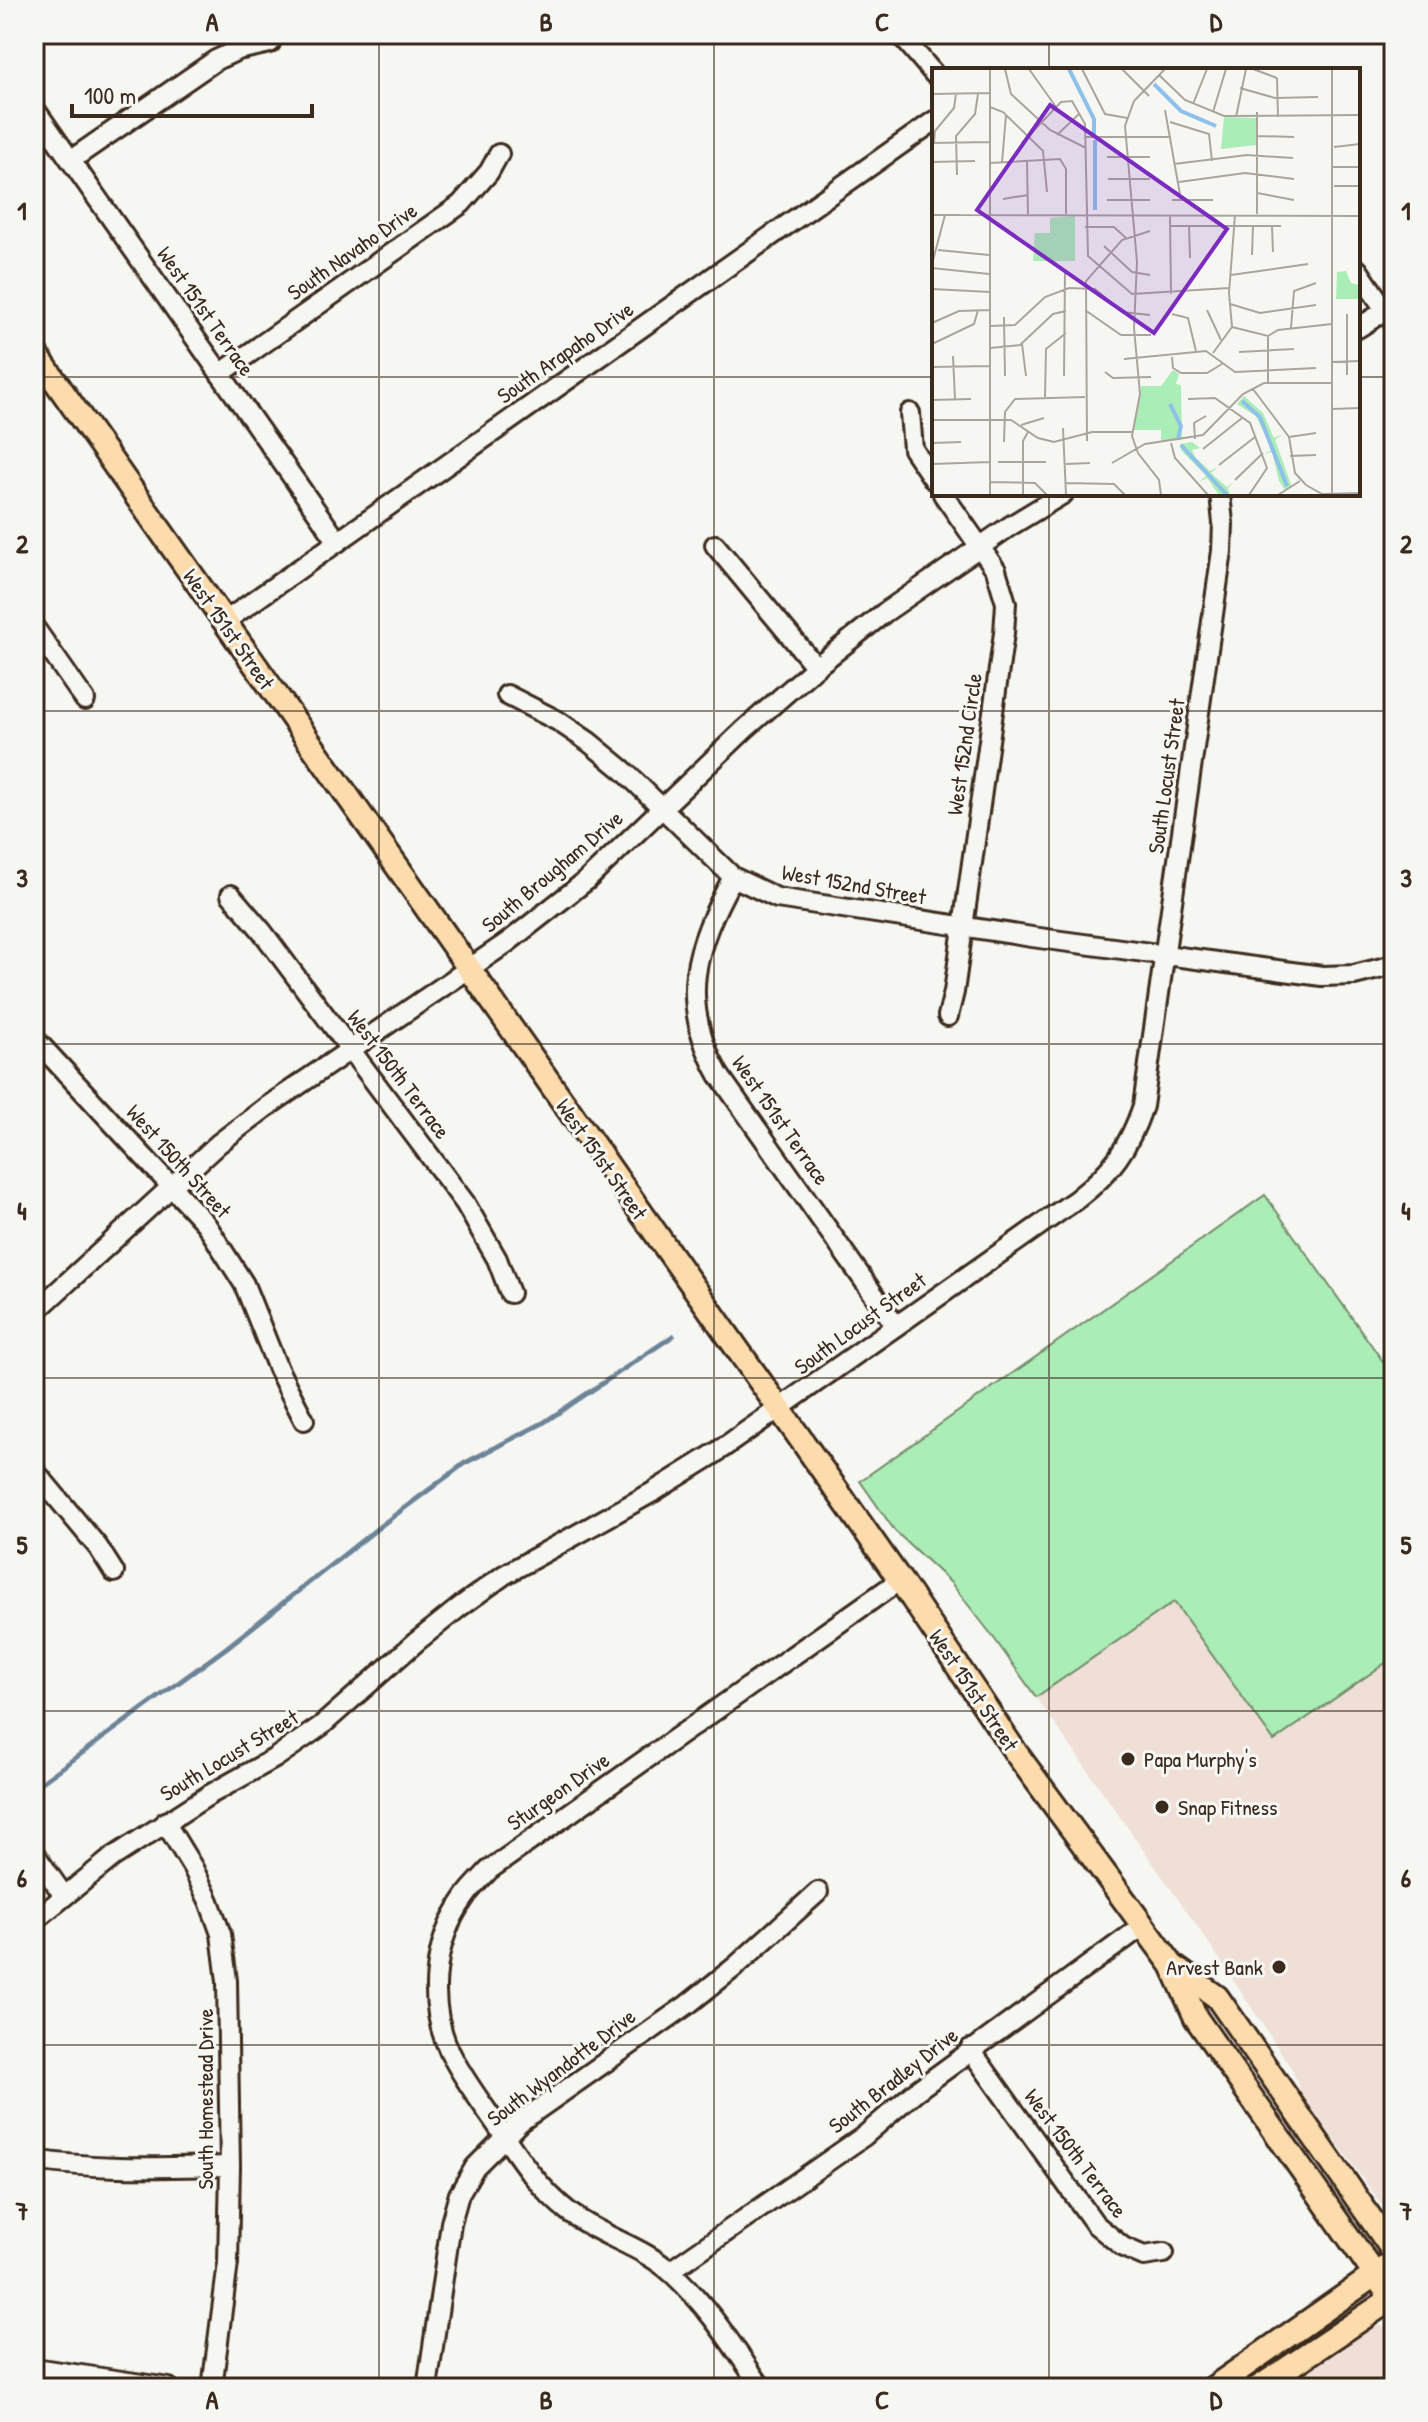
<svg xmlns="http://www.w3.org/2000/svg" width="1428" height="2422" font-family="'Patrick Hand',sans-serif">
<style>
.built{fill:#efdfd7}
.green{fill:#abedb6;stroke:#738c6a;stroke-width:2}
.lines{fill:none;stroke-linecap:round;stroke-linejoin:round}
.stream{stroke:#6d8498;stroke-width:5}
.minor-casing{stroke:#3b2a1e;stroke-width:24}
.major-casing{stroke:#3b2a1e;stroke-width:28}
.minor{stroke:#f6f6f2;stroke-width:18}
.major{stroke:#fcdcac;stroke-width:22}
.grid{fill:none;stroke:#3b2a1e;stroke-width:2;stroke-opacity:0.55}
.poi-dot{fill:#3b2a1e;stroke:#f6f6f2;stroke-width:3}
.labels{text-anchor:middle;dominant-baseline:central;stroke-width:6;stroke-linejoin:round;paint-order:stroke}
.street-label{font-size:22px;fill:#3b2a1e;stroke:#f6f6f2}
.poi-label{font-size:22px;fill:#3b2a1e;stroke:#f6f6f2;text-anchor:start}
.inset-river{fill:none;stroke:#8ec0ea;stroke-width:4}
.inset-road{fill:none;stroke:#aba49d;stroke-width:2}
.view{fill:#7b2cbf;fill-opacity:0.15;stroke:#7b2cbf;stroke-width:4}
.inset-edge{fill:none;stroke:#3b2a1e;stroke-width:4}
.neatline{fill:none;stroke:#3b2a1e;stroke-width:3}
.grid-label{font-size:26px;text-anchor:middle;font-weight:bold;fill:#3b2a1e}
</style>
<rect width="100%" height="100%" fill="#f6f6f2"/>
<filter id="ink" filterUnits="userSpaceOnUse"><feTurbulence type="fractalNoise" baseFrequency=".0125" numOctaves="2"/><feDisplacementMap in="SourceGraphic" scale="16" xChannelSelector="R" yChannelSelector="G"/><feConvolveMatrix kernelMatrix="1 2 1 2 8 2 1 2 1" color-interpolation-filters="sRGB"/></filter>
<g filter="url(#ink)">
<g class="built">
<path d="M1175,1602L1274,1741L1394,1657V2218L1391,2217L1303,2097L1292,2069L1204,1936L1036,1697Z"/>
<path d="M1377,2326H1387L1394,2329V2388H1283L1369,2328Z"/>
</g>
<path class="green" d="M1265,1195L1394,1377V1657L1274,1741L1174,1602L1036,1697L991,1634L951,1583L895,1531L860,1481Z"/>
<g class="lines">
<path class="stream" d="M34,1788L226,1648L383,1524L465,1463L543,1423L673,1336"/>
<g class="minor-casing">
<g id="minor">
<path d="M900,34L934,74"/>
<path d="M34,108L338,542"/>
<path d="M71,160L216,60L238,50L270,43"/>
<path d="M1358,270L1394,323"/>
<path d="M1358,328L1394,305"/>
<path d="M220,374L461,204L489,172L499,154"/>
<path d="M910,413L913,449L934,480"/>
<path d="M943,494L996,570L1006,603L1004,633L954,992L948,1016"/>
<path d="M715,545L816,667"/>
<path d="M224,622L934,121"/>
<path d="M34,627L85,700"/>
<path d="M507,695L558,721L589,742L623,770L733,877L777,898L1032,937L1322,976L1354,975L1394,965"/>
<path d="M733,877C695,946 677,1001 719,1075L896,1326"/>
<path d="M231,895L261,930L465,1203L497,1259L510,1293"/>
<path d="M34,1038L206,1224L244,1284L278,1369L304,1420"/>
<path d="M34,1313L218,1144L265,1108L508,942L587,880L745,729L816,667L884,613L1010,526L1063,494"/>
<path d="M34,1470L98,1547L114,1572"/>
<path d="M165,1822L193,1868L209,1901L221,1934L227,1981L230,2166L228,2263L212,2388"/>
<path d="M34,1853L64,1896"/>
<path d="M34,1921L113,1857L209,1795L275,1758L321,1726L416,1642L461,1606L504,1575L653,1492L714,1454L1077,1199C1112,1172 1129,1147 1143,1106L1222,551L1223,523L1220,494"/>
<path d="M970,2049L1095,2224L1123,2247L1144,2256L1164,2253"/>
<path d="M34,2160C99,2170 164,2167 230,2166"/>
<path d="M670,2271L864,2136L916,2091L1144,1925"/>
<path d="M34,2368L169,2388"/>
<path d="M427,2388L451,2223L459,2194L475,2167L520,2122L687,2005L736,1966L818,1892"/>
<path d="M762,2388C734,2348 709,2307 673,2274C643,2246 601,2237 569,2212C538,2188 518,2156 496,2124C481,2102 465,2081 453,2058C426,2008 432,1943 465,1897C472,1887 481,1879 489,1870L900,1580"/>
</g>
</g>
<g class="major-casing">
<g id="major">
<path d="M34,351L900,1580L1016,1753L1172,1965L1196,2018L1394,2302"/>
<path d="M1173,1966L1217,1997L1394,2252"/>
<path d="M1213,2388L1386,2267"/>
<path d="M1258,2388L1394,2297"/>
</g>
</g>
<use href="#minor" class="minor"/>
<use href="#major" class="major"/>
</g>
</g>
<path class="grid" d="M379,34V2388M714,34V2388M1049,34V70M34,377H934M1358,377H1394M1049,494V2388M34,711H1394M34,1044H1394M34,1378H1394M34,1711H1394M34,2045H1394"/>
<g class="poi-dot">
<circle cx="1128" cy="1759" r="8"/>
<circle cx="1162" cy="1807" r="8"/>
<circle cx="1279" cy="1967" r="8"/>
</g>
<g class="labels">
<g class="street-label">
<text transform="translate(352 251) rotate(-35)">South Navaho Drive</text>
<text transform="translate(206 311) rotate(55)">West 151st Terrace</text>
<text transform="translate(565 352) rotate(-35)">South Arapaho Drive</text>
<text transform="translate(229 629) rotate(55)">West 151st Street</text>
<text transform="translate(964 744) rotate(-82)">West 152nd Circle</text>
<text transform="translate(1166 776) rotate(-82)">South Locust Street</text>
<text transform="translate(552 871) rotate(-40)">South Brougham Drive</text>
<text transform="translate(854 884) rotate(10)">West 152nd Street</text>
<text transform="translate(399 1074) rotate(53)">West 150th Terrace</text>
<text transform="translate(781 1120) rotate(55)">West 151st Terrace</text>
<text transform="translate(602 1159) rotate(55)">West 151st Street</text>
<text transform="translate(179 1161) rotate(48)">West 150th Street</text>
<text transform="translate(860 1323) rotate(-36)">South Locust Street</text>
<text transform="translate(974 1690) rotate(56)">West 151st Street</text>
<text transform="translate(229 1755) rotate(-31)">South Locust Street</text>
<text transform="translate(558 1791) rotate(-35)">Sturgeon Drive</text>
<text transform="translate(561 2067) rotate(-37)">South Wyandotte Drive</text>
<text transform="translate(893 2080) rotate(-38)">South Bradley Drive</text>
<text transform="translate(205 2099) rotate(-90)">South Homestead Drive</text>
<text transform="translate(1076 2153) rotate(53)">West 150th Terrace</text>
</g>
<g class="poi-label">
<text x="1144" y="1759">Papa Murphy's</text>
<text x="1178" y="1807">Snap Fitness</text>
<text x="1263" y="1967" text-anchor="end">Arvest Bank</text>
</g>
</g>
<g transform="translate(932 68)">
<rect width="428" height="428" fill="#f6f6f2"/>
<path d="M292,49L324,50V77L289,81ZM143,148V193H101L103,165H118V150ZM414,203L419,215L428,217V231H404L405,204ZM241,302L247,306L244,316L249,317L250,372L229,373V362H202L209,318H229ZM312,328L331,345L342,370L351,366L343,372L360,419L353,422L347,413L340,384L332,386L340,382L324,348L305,336ZM260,374L268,380L260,382L263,389L278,403L286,399L279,405L295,419L302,414L296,420L298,427H287L275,410L267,414L274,408L249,382L248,376Z" fill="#abedb6"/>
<path class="inset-river" d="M137,1L162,51V66M222,16L249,43L284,58M163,72V142M310,333L328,349L355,418M238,336L249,358L246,370M249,377L295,427"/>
<path class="inset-road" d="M58,1V427M73,1L79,26L118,62L154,80M97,1L124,39M150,1L173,46L195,50M190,1L217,28M321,1L345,10M400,1V427M227,7L253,32L292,48L428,47M345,10L346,49M308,20L343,30L386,29M0,26L58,25M261,36L275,1M58,39L71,44L111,83L115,124M233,42L249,132M281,44L294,1M304,49L314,1M238,54L277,66L280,93M125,67L148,45M325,68L362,69M153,69H239M2,74L3,63L22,40L24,26M0,75L58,74M90,75L129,34L140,33L153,56L156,188L200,226L297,220M402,79L428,76M175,89H218M0,94L43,93M95,94L96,146M58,95L128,91L134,101V146M70,95L74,47M242,96L315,87L361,90M401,99H428M25,107L24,68L43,46L46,26M176,111H218M247,114L313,105L362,111M402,118H428M325,125L362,132M71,131L96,127M175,132H218M240,132H281M325,146V44M0,147H28M26,147L428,148M238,148L239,226M238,158H349M257,158L258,190M340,158L341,184M153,159H182L194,170M172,178L200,204L218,207M6,182L57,187M320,187L321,158M0,196L13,147M0,200L57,206M299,207L376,196M0,221L58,224M298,236L328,245L384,237M153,242L189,267H219M275,242L289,272M240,246L256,250L264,283M72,249L73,308M0,255L27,243L58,242M58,258L83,257L113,229L137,220L163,221L190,244L218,247M300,259L336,268L346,262L400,256M359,260L362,223L384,215M0,276L42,256L46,242M90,276L94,308M58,280L88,277L121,246L134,243M307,284L362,281M281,285L300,259L297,225L303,147M21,288L23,331M240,289L241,300L249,305H275L290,296M192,291L274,283L303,304L384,300M400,294L428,293M0,299L58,298M173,304L181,310L219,309M415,307V246M132,308L133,204M336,315V268M321,321L357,369M113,329L114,281L134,265M256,331L283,330L318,355L335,400L317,427M0,332L39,331M400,341L428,340M0,352H79L106,370L122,374L160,364H200M89,357L112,350M131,360L134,427M357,369L363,405L374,417L390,426L428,425M357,369L384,365M263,371L262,355L274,348M155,373L154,213L190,172L218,163M72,374L73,344L83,331L153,329M0,375L29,374M239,375L243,390L276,427M271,381L310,350M358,388L384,387M66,394H114M180,395L213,376L271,367L311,326L332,315H400M0,396L58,394M134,396L158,395M287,397L323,369M303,412L331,385M58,414L103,415L115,427M134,415L182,416L193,427M91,427V373L96,364M229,427L227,412L206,385L200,368L208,326L202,260L205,194L193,58L202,33L233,1M346,427L368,413"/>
<path class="view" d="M118,37L295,161L222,265L45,142Z"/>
<rect width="428" height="428" class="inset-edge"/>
</g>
<rect width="1428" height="2422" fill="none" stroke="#f6f6f2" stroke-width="88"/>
<path d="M72 104v12h240v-12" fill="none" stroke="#3b2a1e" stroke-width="4"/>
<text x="84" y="104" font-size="24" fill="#3b2a1e" stroke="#f6f6f2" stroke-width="6" paint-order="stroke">100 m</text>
<rect x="44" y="44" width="1340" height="2334" class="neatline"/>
<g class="grid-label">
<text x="212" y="31">A</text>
<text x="546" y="31">B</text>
<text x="882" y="31">C</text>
<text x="1216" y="31">D</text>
<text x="22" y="220">1</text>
<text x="1406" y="220">1</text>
<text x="22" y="553">2</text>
<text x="1406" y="553">2</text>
<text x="22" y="887">3</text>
<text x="1406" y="887">3</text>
<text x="22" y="1220">4</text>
<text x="1406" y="1220">4</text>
<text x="22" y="1554">5</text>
<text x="1406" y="1554">5</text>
<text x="22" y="1887">6</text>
<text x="1406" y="1887">6</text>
<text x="22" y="2220">7</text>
<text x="1406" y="2220">7</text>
<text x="212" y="2409">A</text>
<text x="546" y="2409">B</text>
<text x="882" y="2409">C</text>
<text x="1216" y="2409">D</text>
</g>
</svg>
